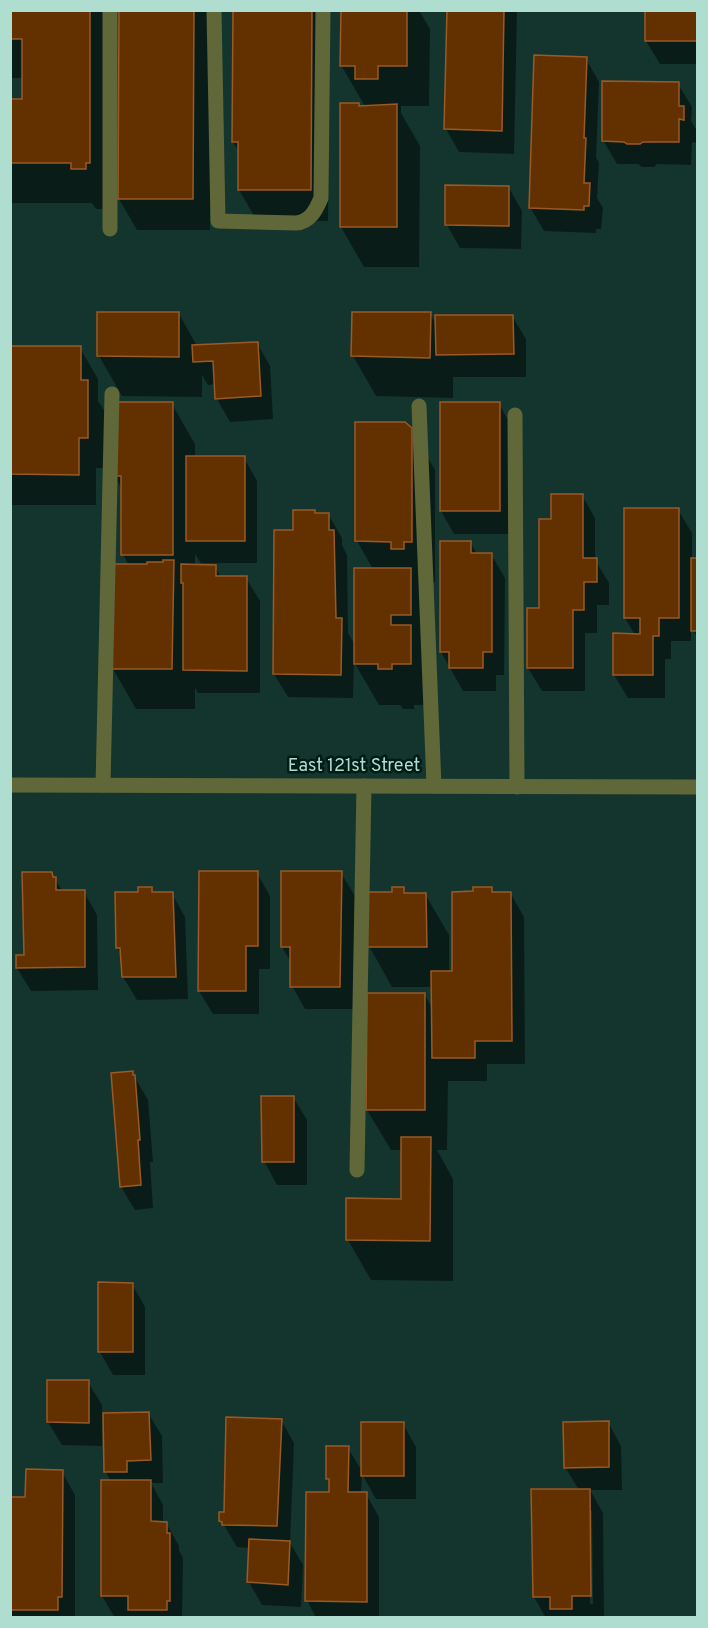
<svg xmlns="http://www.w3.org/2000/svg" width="708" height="1628" font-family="Overpass,sans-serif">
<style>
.shadow{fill:#0007;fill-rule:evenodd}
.building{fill:#633100;stroke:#995a27;stroke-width:1.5}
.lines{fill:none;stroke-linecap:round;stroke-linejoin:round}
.minor{stroke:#606739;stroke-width:15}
.labels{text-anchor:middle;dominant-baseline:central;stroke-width:5;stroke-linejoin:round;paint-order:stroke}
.street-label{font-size:18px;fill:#afded1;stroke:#001c15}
</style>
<rect width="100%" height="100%" fill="#13352d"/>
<g class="shadow">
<path d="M10,10H108L109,209H96L92,203H10V101H24V78H10Z"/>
<path d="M120,10H211L210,230H137L119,199Z"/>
<path d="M234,10H330L328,221H257L239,190V152L233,142Z"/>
<path d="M342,10H419L430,29L429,106H401V113L420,146L419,267H364L341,227L360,108H366L341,65Z"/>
<path d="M448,10H517L514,154L459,152L446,129Z"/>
<path d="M698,10V64H660L646,41Z"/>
<path d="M586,59L599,82L596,158L599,162L597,198L603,208L601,229H596V233L544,231L530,207Z"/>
<path d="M678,84L692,107L691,121L697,131V143L692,142L691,165L657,164L654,167H642L638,164H617L603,140Z"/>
<path d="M447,187L509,188L522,211L521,249L460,248L447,225Z"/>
<path d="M179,314L197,346L257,343L270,366L273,419L230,422L217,399L216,384L208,385L202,375V397L122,396L99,356Z"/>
<path d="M430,314L437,326L512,316L526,339V377H453V398L376,396L353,356Z"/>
<path d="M10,347L80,348L98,379V401L105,412V468H96V505H10Z"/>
<path d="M172,404L195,444V458H244L257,481V563H201L195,554V567H215L221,578H246L260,601V693H198L195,687V709H136L113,669L129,566L123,554V490L114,476Z"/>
<path d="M441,404H499L512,427V534H454L441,511Z"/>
<path d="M411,429L435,470V582H427L434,705H414V709H403L400,705H379L354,662L353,698L288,697L274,674L276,531H294L314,511L316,514H328L342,538V545L347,555L348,633L355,645L373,569L357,541Z"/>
<path d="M582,495L595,518V560L609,583V605H597V633H585V691H542L528,668L540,609Z"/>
<path d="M678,510L692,533V559H698V638L691,627V641H671V659H665V698H628L614,675L635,635L625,618Z"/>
<path d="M470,542L477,554H491L505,578L504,675H496V691H463L441,652Z"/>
<path d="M257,873L270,896V969H259V1014H213L199,991Z"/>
<path d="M341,873L355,896L353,1009H305L292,986V964L282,947Z"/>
<path d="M52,874L63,892H84L97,915L98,990L31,991L17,968L25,957Z"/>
<path d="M151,888L154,894H172L185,917L188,999L137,1000L123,977L122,955L117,948L140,894Z"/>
<path d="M403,888L406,894H425L449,935V973H454L474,893L491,888L494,894H511L524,917L525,1064H487V1081H448L447,1150H437L453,1179V1281L371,1280L348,1240L403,1200V1150H391L367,1110L425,995L433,1010V987H392L369,946L394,894Z"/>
<path d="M132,1073L148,1100L153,1162H150L153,1208L135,1210L121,1187Z"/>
<path d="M293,1097L307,1120V1185H277L264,1161Z"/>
<path d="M100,1283L132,1284L145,1307V1375H113L100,1352Z"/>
<path d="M48,1382H88L102,1405V1446L62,1445L48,1422Z"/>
<path d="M148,1413L162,1436L163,1483H151L163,1505V1523H166L179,1546V1551L183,1558L182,1618H115L102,1596L111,1482L106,1472L105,1415Z"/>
<path d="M281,1420L294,1443L290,1543L303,1565L301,1607L262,1605L249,1582L250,1548L237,1547L221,1520Z"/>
<path d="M608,1422L621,1446L622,1490H590L603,1513L604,1618H546L534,1597L579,1490L565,1467ZM589,1511H592L593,1604H590Z"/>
<path d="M403,1424L416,1447V1499H376L362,1474L361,1494H366L379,1517V1618H316L307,1600L330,1494V1485L327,1479L348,1448L363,1473Z"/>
<path d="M62,1472L75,1495V1618H10V1499H26Z"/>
</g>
<g class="building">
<path d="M10,10H90V163H86V169H71V163H10V99H22V39H10Z"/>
<path d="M119,10H194L193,199H118Z"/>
<path d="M233,10H312L311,190H238V142H232Z"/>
<path d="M341,10H407V66H378V79H355V66H340Z"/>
<path d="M447,10H504L502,131L444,129Z"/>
<rect x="645" y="10" width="53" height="31"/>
<path d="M534,55L587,57L584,138H586L584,183H590L589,206H584V210L529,208Z"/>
<path d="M602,81L679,82V106H684V120L679,119V142H643L640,144H627L624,142L602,141Z"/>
<path d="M340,103H359V106L397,104V227H340Z"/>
<path d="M445,185L509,186V226L445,225Z"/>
<path d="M97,312H179V357L97,356Z"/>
<path d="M352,312H431L430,358L351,356Z"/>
<path d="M435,315H513L514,354L436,355Z"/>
<path d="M258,342L261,396L215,399L213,361L193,362L192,345Z"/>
<path d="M10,346H81V380H88V438H79V475L10,474Z"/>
<path d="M113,402H173V555H121V476H113Z"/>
<rect x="440" y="402" width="60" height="109"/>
<path d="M355,422H405L412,428V542H404V549H391V542L355,541Z"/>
<rect x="186" y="456" width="59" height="85"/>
<path d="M551,494H583V558H597V582H584V610H573V668H527V608H539V519H551Z"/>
<path d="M624,508H679V618H659V636H653V675H613V633L640,634V618H624Z"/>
<path d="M293,510H315V513H329V530H334L336,618H342L341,675L273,674L274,530H293Z"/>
<path d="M440,541H471V553H492V652H483V668H449V652H440Z"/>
<rect x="691" y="558" width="7" height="73"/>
<path d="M163,560H174L172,669H111L112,564H147V562H163Z"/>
<path d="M181,564L216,565V576H247V671L183,670V583H181Z"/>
<path d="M354,568H411V615H391V625H411V664H392V669H378V664H354Z"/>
<path d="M199,871H258V946H246V991H198Z"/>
<path d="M281,871H342L340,987H290V947H281Z"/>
<path d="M22,872H52L53,877H56V890H85V967L16,968V955H24Z"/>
<path d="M138,887H152V892H173L176,977H122L120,948H116L115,892H138Z"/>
<path d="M392,887H404V893H426L427,947H367V892H392Z"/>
<path d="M473,887H492V892H511L512,1041H475V1058H432L431,971H452V892L473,891Z"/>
<path d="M367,993H425V1110H366Z"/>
<path d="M133,1071V1075H135L140,1140H138L141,1185L120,1187L111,1073Z"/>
<path d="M261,1096H294V1162H262Z"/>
<path d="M401,1137H431L430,1241L346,1240V1198L401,1199Z"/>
<path d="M98,1282L133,1283V1352H98Z"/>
<path d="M47,1380H89V1423L47,1422Z"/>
<path d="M149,1412L151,1460L127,1461V1472H104L103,1413Z"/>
<path d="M226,1417L282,1419L277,1526L222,1525V1522L219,1521V1512H224Z"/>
<path d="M609,1421V1467L564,1468L563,1422Z"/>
<rect x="361" y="1422" width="43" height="54"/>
<path d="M326,1446H349L348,1492H367V1602L305,1601L306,1492H329V1479H326Z"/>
<path d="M26,1469L63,1470L62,1597H58V1610H10V1497H25Z"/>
<path d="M101,1480H151V1521L167,1522V1533H170V1601H167V1610H128V1596H101Z"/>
<path d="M531,1489H590L591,1596H572V1609H550V1597H533Z"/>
<path d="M249,1539L290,1541L288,1585L247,1582Z"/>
</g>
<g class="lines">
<g class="minor">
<path d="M110,10V229"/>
<path d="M214,10L218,221L296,223C310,222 316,210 321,198L323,10"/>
<path d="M419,406L434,786"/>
<path d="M515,415L517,787"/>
<path d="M10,785L698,787"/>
<path d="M103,785L112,394"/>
<path d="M357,1170L364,786"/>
</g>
</g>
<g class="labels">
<g class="street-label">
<text x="354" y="766">East 121st Street</text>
</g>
</g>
<rect width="708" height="1628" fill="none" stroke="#afded1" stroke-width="24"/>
</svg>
